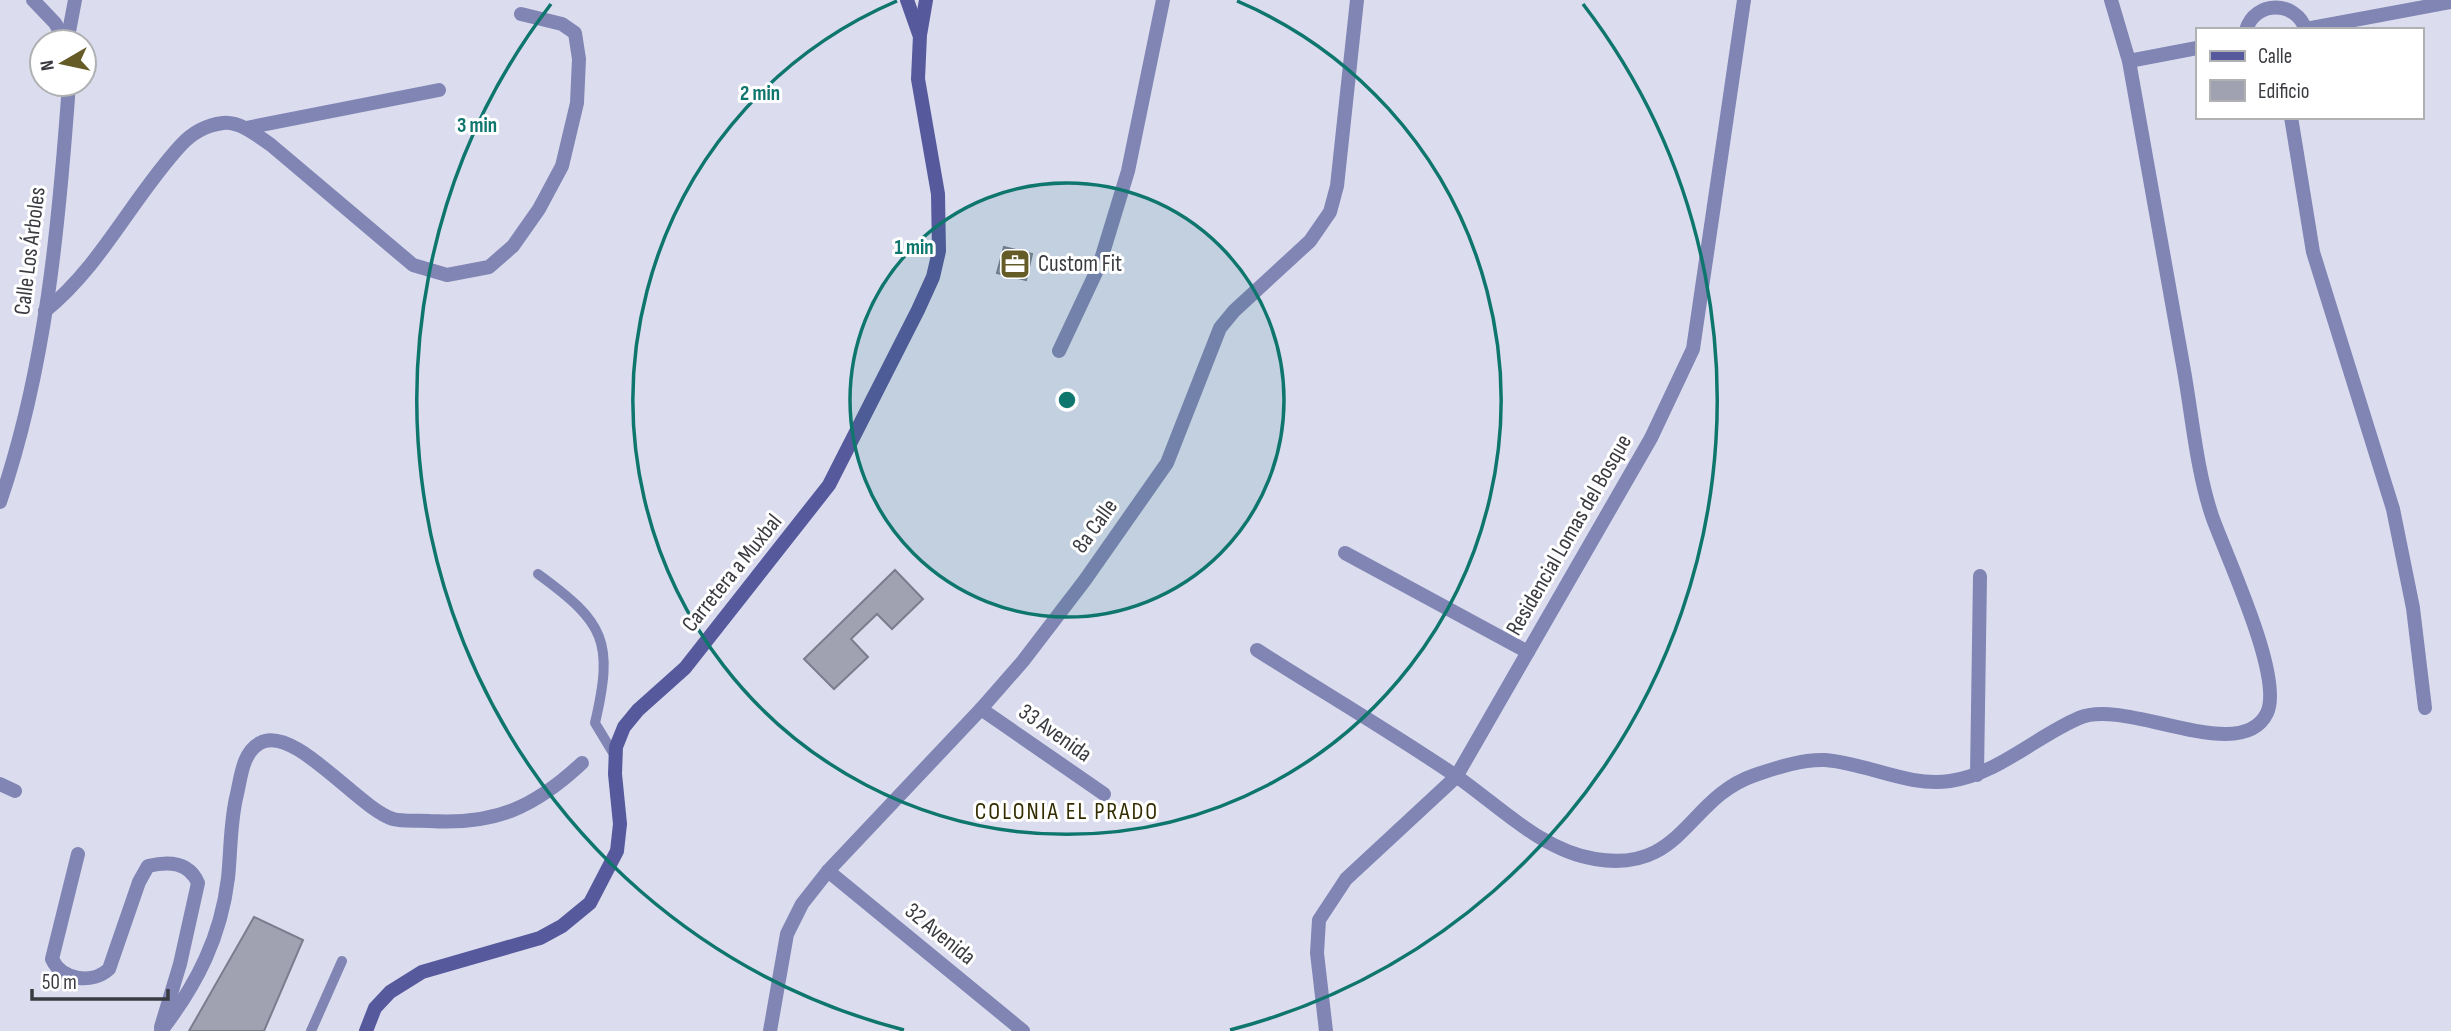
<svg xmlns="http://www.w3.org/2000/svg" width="2451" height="1031" font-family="'Sofia Sans Condensed',sans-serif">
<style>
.building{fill:#a0a2b2;stroke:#7b7d8d;stroke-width:2}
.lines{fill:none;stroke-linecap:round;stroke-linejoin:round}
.lane{stroke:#8085b4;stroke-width:10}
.street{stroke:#8085b4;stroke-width:14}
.secondary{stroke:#56599c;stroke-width:14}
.ring{fill:none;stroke:#0f766e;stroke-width:3.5}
.labels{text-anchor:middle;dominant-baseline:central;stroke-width:6;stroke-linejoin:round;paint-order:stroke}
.street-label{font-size:23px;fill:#3a3b41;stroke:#fff}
.poi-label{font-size:23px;fill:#3a3b41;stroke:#fff;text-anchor:start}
.neighbourhood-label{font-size:24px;letter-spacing:2px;fill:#332c01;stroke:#fff}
.centre{fill:#0f766e;stroke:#fff;stroke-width:3.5}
.ring-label{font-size:21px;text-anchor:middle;font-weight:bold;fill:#0f766e;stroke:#fff;stroke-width:6;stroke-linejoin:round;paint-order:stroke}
</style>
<rect width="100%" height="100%" fill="#dbddef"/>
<g class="building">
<path d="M1004,247L1032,254L1026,280L997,273Z"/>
<path d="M895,570L923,599L892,629L877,614L851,639L868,657L834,689L804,659Z"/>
<path d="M254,917L303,940L264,1031H189Z"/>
</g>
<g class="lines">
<g class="lane">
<path d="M538,574C605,623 614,641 595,723L615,756"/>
<path d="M311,1031L342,961"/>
</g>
<g class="street">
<path d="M33,0L55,23L66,42"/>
<path d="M2306,29L2451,2"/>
<path d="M2246,30C2255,0 2296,0 2306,30"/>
<path d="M67,42L75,0"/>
<path d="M2129,61L2197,48"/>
<path d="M2291,117L2313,252L2393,509L2413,608L2425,708"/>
<path d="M246,128L439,90"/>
<path d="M45,311C102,265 132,198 181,145C192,133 207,125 223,123C240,121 258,136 271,145L413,265L447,275L489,267L513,246L539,209L562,166L577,103L579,59L575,33L562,24L521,14"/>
<path d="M1059,351L1099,266L1128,171L1163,0"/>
<path d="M0,502C46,368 59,224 69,84"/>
<path d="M1345,553L1528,652"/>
<path d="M1257,650C1323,692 1391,732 1456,776C1498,805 1542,851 1595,859C1683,874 1687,798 1755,775C1776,768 1802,759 1825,760C1867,763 1907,787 1950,781C1998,774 2035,737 2079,718C2126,697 2241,767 2267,713C2284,677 2226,556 2212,516C2196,468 2192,414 2183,365C2165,263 2147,162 2129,61L2111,0"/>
<path d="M981,709L1104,794"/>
<path d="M1977,775L1980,576"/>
<path d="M0,784L15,791"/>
<path d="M78,854L52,959C62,981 93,984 109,969L139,882L148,866C169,861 189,862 198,883L180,964L161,1027"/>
<path d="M828,871L1023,1031"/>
<path d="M161,1031C197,984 221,937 228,878C231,850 230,821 237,794C241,776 243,752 260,743C294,724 358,808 393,819C404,822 419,820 430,821C496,825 535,807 582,763"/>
<path d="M770,1031L787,934L802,904L828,871L981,709L1023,661L1085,580L1167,463L1220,328L1234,311L1310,241L1330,212L1337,186L1357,0"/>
<path d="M1326,1031L1317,953L1319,920L1346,879L1456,777L1651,438L1693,349L1744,0"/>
</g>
<g class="secondary">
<path d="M907,0L919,34"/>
<path d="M366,1031L375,1008L390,992L422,972L540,938L562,926L590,903L617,851L620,824L615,774L616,747L624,727L638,710L685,668L829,485L918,310L933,277L939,251L938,194L918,79L920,35L926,0"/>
</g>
</g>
<circle cx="1067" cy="400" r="217" fill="#0f766e" fill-opacity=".12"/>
<g class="ring">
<circle cx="1067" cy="400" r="217"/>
<path d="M1237 1A434 434 0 1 1 897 1"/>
<path d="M904 1030A651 651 0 0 1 551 4M1583 4A651 651 0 0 1 1230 1030"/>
</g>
<defs>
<g id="office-square" transform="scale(1.575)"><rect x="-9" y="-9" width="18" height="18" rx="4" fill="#645b27" stroke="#fff"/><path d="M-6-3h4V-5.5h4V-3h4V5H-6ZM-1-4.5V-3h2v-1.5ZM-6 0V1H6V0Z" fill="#fff"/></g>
</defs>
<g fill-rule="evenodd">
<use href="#office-square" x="1015" y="264"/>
</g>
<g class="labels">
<g class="street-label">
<text transform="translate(30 251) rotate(-83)">Calle Los Árboles</text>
<text transform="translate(1095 526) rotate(-54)">8a Calle</text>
<text transform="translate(1569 535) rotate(-60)">Residencial Lomas del Bosque</text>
<text transform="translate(732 573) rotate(-51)">Carretera a Muxbal</text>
<text transform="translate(1055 733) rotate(35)">33 Avenida</text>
<text transform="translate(940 934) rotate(39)">32 Avenida</text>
</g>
<g class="poi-label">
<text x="1038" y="264">Custom Fit</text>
</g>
<g class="neighbourhood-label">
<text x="1067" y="811">COLONIA EL PRADO</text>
</g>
</g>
<circle cx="1067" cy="400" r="10" class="centre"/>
<g class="ring-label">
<text x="760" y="100">2 min</text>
<text x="477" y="132">3 min</text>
<text x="914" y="254">1 min</text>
</g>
<rect x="2196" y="28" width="228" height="91" fill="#ffffff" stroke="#b0b1b3" stroke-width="2"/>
<rect x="2210" y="51" width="35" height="10" fill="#56599c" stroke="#b0b1b3" stroke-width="2"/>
<text x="2258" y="63" font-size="21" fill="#3a3b41">Calle</text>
<rect x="2210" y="80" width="35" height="21" fill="#a0a2b2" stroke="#b0b1b3" stroke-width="2"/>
<text x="2258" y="98" font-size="21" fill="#3a3b41">Edificio</text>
<g transform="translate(63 63) rotate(261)"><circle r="33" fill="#ffffff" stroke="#b0b1b3" stroke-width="2"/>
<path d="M0-5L12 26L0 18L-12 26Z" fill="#645b27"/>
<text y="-10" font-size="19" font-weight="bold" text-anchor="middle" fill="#3a3b41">N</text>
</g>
<path d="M32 989v10h136v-10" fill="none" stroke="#3a3b41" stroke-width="3.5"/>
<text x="42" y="989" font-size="21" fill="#3a3b41" stroke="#ffffff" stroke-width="5" paint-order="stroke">50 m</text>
</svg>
